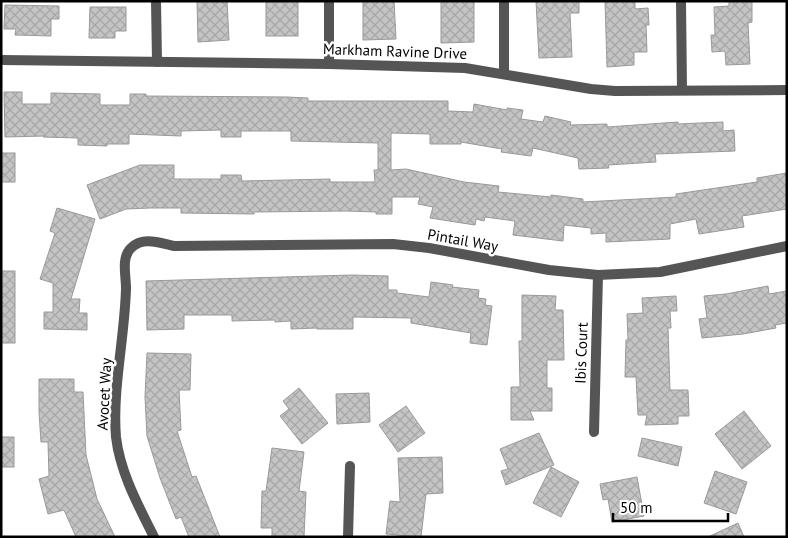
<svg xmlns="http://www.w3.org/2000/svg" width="788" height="538" font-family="'PT Sans',sans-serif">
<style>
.building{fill:url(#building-cross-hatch);stroke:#999}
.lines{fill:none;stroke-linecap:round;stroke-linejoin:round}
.street{stroke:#555;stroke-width:10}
.labels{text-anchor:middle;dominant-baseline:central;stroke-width:5;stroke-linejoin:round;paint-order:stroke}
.street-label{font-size:15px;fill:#000;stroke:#fff}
</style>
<defs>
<pattern id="building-cross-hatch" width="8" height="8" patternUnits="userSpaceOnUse" patternTransform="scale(1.25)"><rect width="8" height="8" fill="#c4c4c4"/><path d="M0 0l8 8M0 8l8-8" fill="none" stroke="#a7a7a7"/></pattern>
</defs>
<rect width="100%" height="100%" fill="#fff"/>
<g class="building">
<path d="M197,1H227L229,40L198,42Z"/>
<rect x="266" y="1" width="32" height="35"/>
<path d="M363,1H394L396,39L363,40Z"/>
<path d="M441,1H474V42L441,43Z"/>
<path d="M536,1H579V13H570L572,57L539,58Z"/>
<path d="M605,1H635V9L648,8L649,25H646L647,52H634V65L607,67Z"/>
<path d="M729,1H752V22L748,23L750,64L726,65L725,51L712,52L711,35H715L714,7L729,6Z"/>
<path d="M5,5L59,6V19H51V36L15,35L16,29H4Z"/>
<path d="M90,7H126V31H115V38H89Z"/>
<path d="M4,92H22V104H51V93L100,94V105H130V94H146V96L287,97L308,98V101H448V111L473,112L474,104L507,110V108L523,110L521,119L543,122L545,116L571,122L570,125L607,124V127L678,122V124L723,122V131L734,130L735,151L655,154L656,162L608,165L609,168L579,169L578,158L533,148L531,156L501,152L502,149L461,142V144H430V134L391,133V170L406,169L464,182L499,186L498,192L551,197V195L583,199V202L676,197V194L757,182V178L787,173V209L742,216L744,227L699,234L696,219L670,224V239L606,242V233L591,234V228L564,225L563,241L513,235L515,221L485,217L484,221L476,219L475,225L430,218L433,207L418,204L420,197H392V214H376V212L346,211L254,212V214L181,213V208H150L126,209L100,219L87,185L140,165H174V179H221V175H241L242,181L330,179V182H375L374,170H378V143L291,141V131H241V137H221V130L181,131V136L129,134V144H107V146L78,145V138L43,137L44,136L5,137Z"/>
<rect x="1" y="153" width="14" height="29"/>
<path d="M57,208L95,219L71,299H80L79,313H87V330L44,329V312H53V283L40,279L55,233L50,231Z"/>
<rect x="1" y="271" width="14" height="72"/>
<path d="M352,275L388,276V290H397V293L429,297L431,282L453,285L452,287L479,290L478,298L486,299L485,305L492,306L487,345L470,343L471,333L411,323V318L353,317V329H317V328L291,329V321L275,322V320L232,321V315H184V329L147,330L146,281Z"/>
<path d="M768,286L769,294L787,291V323L775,325L776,328L743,334L702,338L699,319L707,318L704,296L726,294Z"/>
<path d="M522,295L556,296L555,310H563L564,360H547V388H552V411H530L534,420H511V387H520L519,341H522Z"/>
<path d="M676,296L677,311H670L671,328H668L670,390H688L689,416H678V424L645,425L647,415H638L636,377H625L626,340H628L627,314L643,313L642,298Z"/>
<path d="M147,353L191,354L190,390H179L181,430L177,431L192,477L196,476L220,537H189L181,517L176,519L160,478L147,436L145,397Z"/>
<path d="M39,379H74V392H83L86,455L97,499L115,537H76L64,510L48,514L39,479L49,476L48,442H41L39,412Z"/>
<path d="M299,388L328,423L302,444L280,416L289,409L283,401Z"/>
<path d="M369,393L370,422L337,424L336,394Z"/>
<path d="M406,406L425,433L398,452L379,425Z"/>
<path d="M744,411L771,446L742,469L715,434Z"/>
<path d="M539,433L554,465L506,485L501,471L508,469L500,449Z"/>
<rect x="1" y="437" width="13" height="30"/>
<path d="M642,438L682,447L678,466L638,456Z"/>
<path d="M272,448L304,452L299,491L306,492L304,537H272V528H261L262,491H266Z"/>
<path d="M442,457L443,493L426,494L421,537L386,534L390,501L400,502L398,458Z"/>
<path d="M551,467L579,482L561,517L533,503Z"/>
<path d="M715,471L747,482L736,514L704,503Z"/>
<path d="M637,477L644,516L612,522L608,499L603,500L600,484Z"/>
<path d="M738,523L744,537H708Z"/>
</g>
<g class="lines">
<g class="street">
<path d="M156,1L157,62"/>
<path d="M329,1V64"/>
<path d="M681,1L682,90"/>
<path d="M1,60L329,64L465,68L591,89L615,91L787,90"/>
<path d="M504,74V1"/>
<path d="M594,432L598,275"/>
<path d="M154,537C138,505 120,472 116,437C112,390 125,336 126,288C126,275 121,258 131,248C143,236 160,243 174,246L393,244L429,248L549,270L598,275L660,272L787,246"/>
<path d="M348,537L350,466"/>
</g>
</g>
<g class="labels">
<g class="street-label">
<text transform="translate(395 51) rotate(2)">Markham Ravine Drive</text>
<text transform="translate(463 240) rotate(10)">Pintail Way</text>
<text transform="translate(581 353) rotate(-88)">Ibis Court</text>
<text transform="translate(104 394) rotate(-87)">Avocet Way</text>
</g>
</g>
<rect width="788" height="538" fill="none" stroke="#000000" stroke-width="5"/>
<path d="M613 513v8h115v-8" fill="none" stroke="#000000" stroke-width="2.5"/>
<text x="620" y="513" font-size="15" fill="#000000" stroke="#ffffff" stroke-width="4" paint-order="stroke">50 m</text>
</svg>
